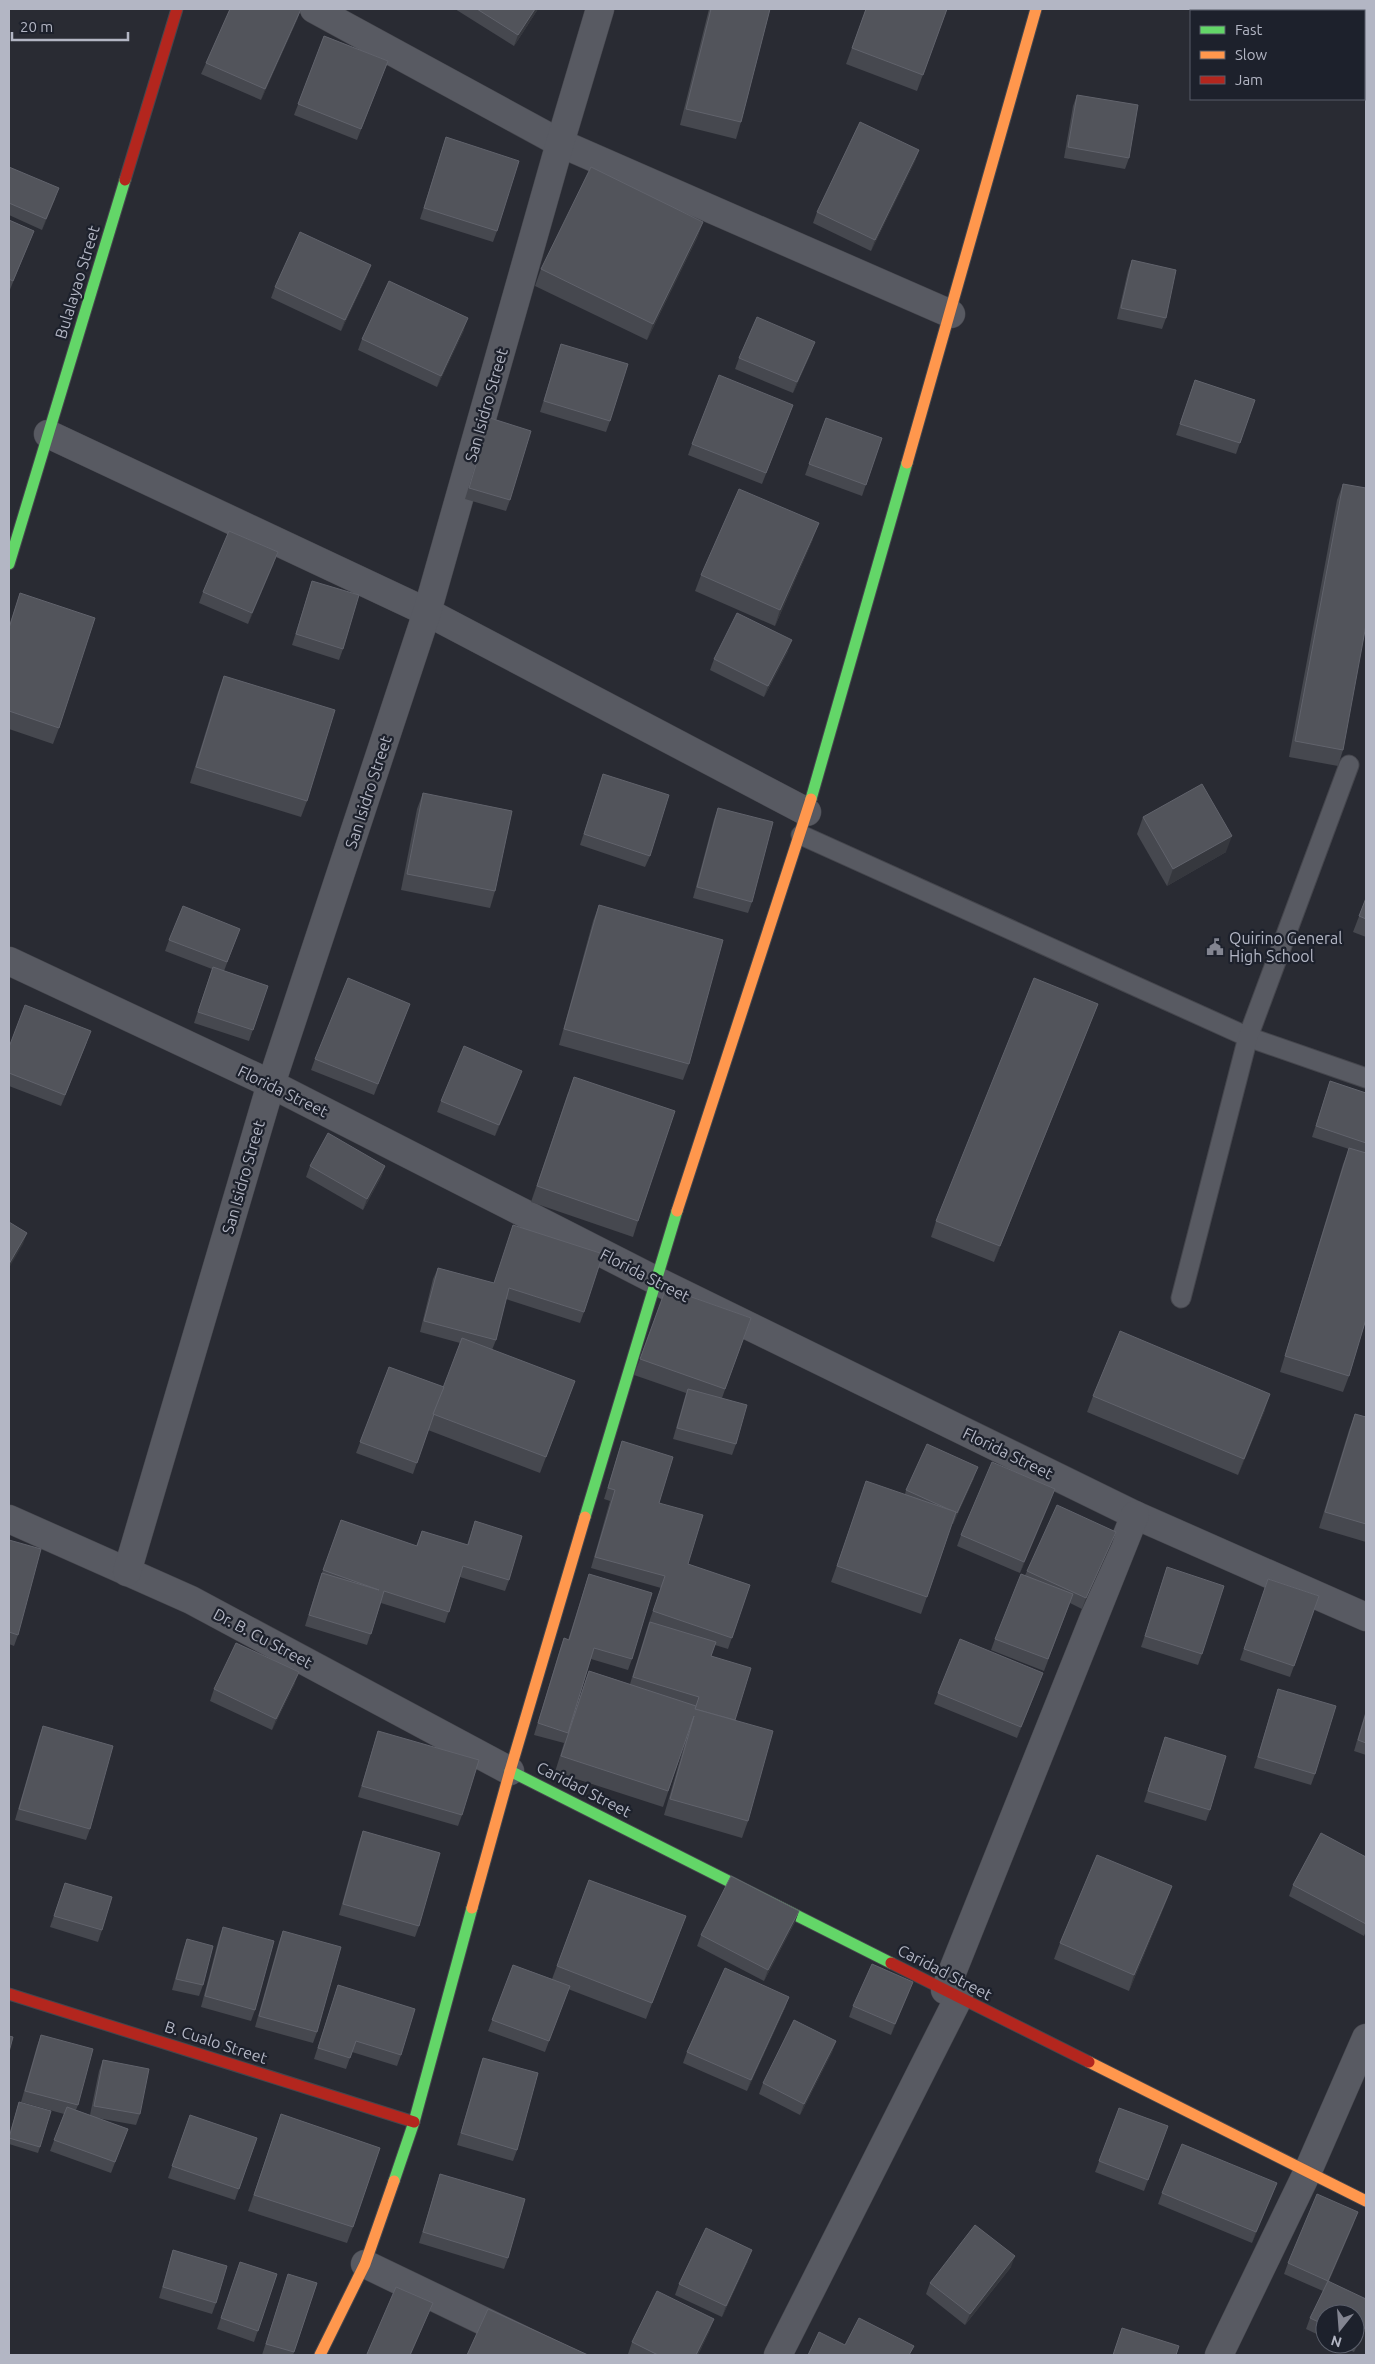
<svg xmlns="http://www.w3.org/2000/svg" width="1375" height="2364" font-family="Ubuntu,sans-serif">
<style>
.lines{fill:none;stroke-linecap:round;stroke-linejoin:round}
.lane-casing{stroke:#45464d;stroke-width:21}
.street-casing{stroke:#45464d;stroke-width:29}
.fast-casing{stroke:#45464d;stroke-width:13}
.slow-casing{stroke:#45464d;stroke-width:13}
.jam-casing{stroke:#45464d;stroke-width:13}
.lane{stroke:#585a62;stroke-width:19}
.street{stroke:#585a62;stroke-width:28}
.fast{stroke:#63d668;stroke-width:11}
.slow{stroke:#ff974d;stroke-width:11}
.jam{stroke:#b3261e;stroke-width:11}
.wall{fill:#46484f}
.shaded-wall{fill:#36383e}
.building{fill:#52545b;stroke:#61636c}
.labels{text-anchor:middle;dominant-baseline:central;stroke-width:4.5;stroke-linejoin:round;paint-order:stroke}
.street-label{font-size:16px;fill:#b3b6c4;stroke:#1d212c}
.poi-label{font-size:16px;fill:#b3b6c4;stroke:#1d212c;text-anchor:start}
</style>
<rect width="100%" height="100%" fill="#292b33"/>
<g class="lines">
<g class="lane-casing">
<g id="lane">
<path d="M801,835L1248,1037L1366,1078"/>
<path d="M1181,1298L1248,1037L1349,765"/>
</g>
</g>
<g class="street-casing">
<g id="street">
<path d="M314,9L560,143L951,314"/>
<path d="M48,434L427,612L807,812"/>
<path d="M9,961L271,1084L655,1280L1135,1515L1366,1617"/>
<path d="M9,1519L191,1600L510,1771"/>
<path d="M127,1572L271,1084L427,612L560,143L600,9"/>
<path d="M945,1990L1135,1515"/>
<path d="M365,2264L554,2355"/>
<path d="M778,2355L959,1997"/>
<path d="M1219,2355L1307,2173L1366,2038"/>
</g>
</g>
<g class="fast-casing">
<g id="fast">
<path d="M9,564L125,180"/>
<path d="M811,799L907,463"/>
<path d="M585,1517L677,1211"/>
<path d="M510,1771L891,1963"/>
<path d="M394,2181L414,2122L472,1908"/>
</g>
</g>
<g class="slow-casing">
<g id="slow">
<path d="M907,463L1036,9"/>
<path d="M677,1211L811,799"/>
<path d="M472,1908L510,1771L585,1517"/>
<path d="M1089,2062L1366,2201"/>
<path d="M320,2355L365,2264L394,2181"/>
</g>
</g>
<g class="jam-casing">
<g id="jam">
<path d="M125,180L177,9"/>
<path d="M891,1963L1089,2062"/>
<path d="M9,1994L414,2122"/>
</g>
</g>
<use href="#lane" class="lane"/>
<use href="#street" class="street"/>
<use href="#fast" class="fast"/>
<use href="#slow" class="slow"/>
<use href="#jam" class="jam"/>
</g>
<g class="wall">
<path d="M301,9L297,20L261,100L201,74L206,63Z"/>
<path d="M455,9H538L514,46Z"/>
<path d="M709,9H770L741,122L736,139L680,125Z"/>
<path d="M866,9H947L917,91L846,64Z"/>
<path d="M324,36L388,61L357,140L294,115Z"/>
<path d="M1077,95L1129,158L1125,169L1064,158L1073,106Z"/>
<path d="M446,137L497,231L493,242L420,219Z"/>
<path d="M919,150L915,161L871,251L813,223L817,212Z"/>
<path d="M9,167L55,199L42,230L9,215Z"/>
<path d="M9,220L34,231L9,292Z"/>
<path d="M703,222L697,238L647,340L535,286L541,269Z"/>
<path d="M1132,260L1166,318L1162,329L1117,319L1128,271Z"/>
<path d="M371,265L367,276L341,331L271,298L275,287Z"/>
<path d="M464,330L437,387L358,350L362,339Z"/>
<path d="M561,344L610,421L606,432L540,412Z"/>
<path d="M811,353L793,393L735,369L739,358Z"/>
<path d="M1195,380L1255,400L1236,454L1176,435Z"/>
<path d="M793,405L762,484L688,455L692,444Z"/>
<path d="M490,418L510,500L506,511L465,499Z"/>
<path d="M826,418L882,438L862,496L805,475Z"/>
<path d="M1343,484V750L1338,766L1289,757L1337,500Z"/>
<path d="M813,539L775,626L695,591L701,575Z"/>
<path d="M274,563L248,624L199,603L203,592Z"/>
<path d="M312,581L343,649L339,660L292,645Z"/>
<path d="M20,593L59,728L53,744L9,729V626Z"/>
<path d="M788,651L764,697L710,670L714,659Z"/>
<path d="M224,676L307,801L301,817L190,783L218,692Z"/>
<path d="M603,774L650,856L645,867L580,845Z"/>
<path d="M423,793L495,891L490,908L401,890L417,809Z"/>
<path d="M718,808L752,902L748,913L693,898L714,819Z"/>
<path d="M1143,817L1226,852L1167,886L1137,834Z"/>
<path d="M1366,898V937L1353,932Z"/>
<path d="M599,905L689,1064L683,1080L559,1045L593,921Z"/>
<path d="M240,929L224,971L268,986L249,1041L194,1023L212,969L165,951L169,940Z"/>
<path d="M410,1004L374,1095L311,1070L315,1059Z"/>
<path d="M1098,1004L994,1262L931,1237L936,1221Z"/>
<path d="M87,1042L61,1106L9,1086V1047Z"/>
<path d="M1330,1081L1366,1093V1319L1349,1376L1343,1392L1280,1372L1343,1164L1349,1149L1312,1137Z"/>
<path d="M518,1082L495,1136L437,1112L441,1101Z"/>
<path d="M568,1093L638,1221L633,1237L531,1202Z"/>
<path d="M310,1166H385L381,1177L363,1210L306,1177Z"/>
<path d="M438,1268L494,1283L584,1312L580,1323L506,1299L496,1340L492,1350L575,1381L540,1473L428,1430L413,1474L356,1453L389,1367L444,1387L460,1343L420,1332L433,1279Z"/>
<path d="M666,1288L751,1318L722,1398L736,1444L732,1455L673,1439L686,1393L634,1375Z"/>
<path d="M1093,1396L1265,1410L1238,1475L1087,1412Z"/>
<path d="M1355,1414L1366,1417V1542L1319,1528L1349,1430Z"/>
<path d="M622,1441L659,1503L688,1564L750,1585L728,1649L715,1645L711,1656L735,1720L748,1821L742,1838L664,1815L686,1739L663,1807L555,1772L564,1743L534,1735L560,1649L564,1638L568,1640L589,1574L632,1659L628,1670L591,1659L573,1716L589,1671L630,1684L649,1622L661,1588L591,1568L610,1501L604,1499Z"/>
<path d="M974,1478L953,1524H952L921,1614L831,1582L861,1497L905,1494L906,1490Z"/>
<path d="M1051,1500L1020,1573L957,1546L961,1535Z"/>
<path d="M341,1520L416,1546L422,1531L467,1545L475,1521L509,1580L505,1591L460,1577L445,1623L381,1603L367,1645L305,1626L318,1584Z"/>
<path d="M1116,1532L1112,1543L1082,1609L1070,1603L1044,1671L991,1650L995,1639L1027,1571Z"/>
<path d="M9,1540L18,1635L14,1646L9,1644Z"/>
<path d="M1167,1567L1202,1654L1198,1665L1141,1647Z"/>
<path d="M1268,1579L1319,1596L1290,1677L1240,1660Z"/>
<path d="M295,1683L272,1730L210,1701L214,1689Z"/>
<path d="M1039,1684L1017,1738L934,1704L938,1693Z"/>
<path d="M1278,1689L1315,1774L1311,1785L1254,1768Z"/>
<path d="M1366,1710V1755L1354,1751Z"/>
<path d="M43,1726L90,1829L86,1840L15,1820L39,1737Z"/>
<path d="M378,1731L462,1815L458,1826L358,1797Z"/>
<path d="M1165,1737L1210,1810L1206,1821L1144,1802Z"/>
<path d="M363,1831L419,1926L415,1937L339,1915L359,1842Z"/>
<path d="M1366,1857V1931L1364,1936L1289,1896L1293,1885Z"/>
<path d="M589,1880L686,1916L646,2019L568,1989L545,2052L488,2031L513,1965L552,1979Z"/>
<path d="M65,1883L102,1930L98,1942L50,1927Z"/>
<path d="M1172,1886L1166,1902L1129,1991L1054,1959L1060,1943Z"/>
<path d="M799,1911L795,1922L764,1981L697,1946L701,1935Z"/>
<path d="M223,1927L255,2010L251,2021L201,2007L219,1938Z"/>
<path d="M283,1931L317,2032L313,2043L255,2027L279,1942Z"/>
<path d="M187,1939L203,1985L199,1996L172,1990L183,1950Z"/>
<path d="M913,1982L891,2035L849,2017L853,2006Z"/>
<path d="M338,1985L401,2055L397,2066L352,2052L346,2069L314,2059Z"/>
<path d="M789,1997L785,2008L747,2091L683,2063L687,2052Z"/>
<path d="M41,2035L78,2105L76,2110L90,2115L99,2071L103,2060L140,2114L136,2125L97,2118L128,2129L111,2173L50,2151L64,2114L21,2102L37,2046Z"/>
<path d="M836,2041L832,2052L800,2115L759,2094L763,2083Z"/>
<path d="M483,2058L517,2150L513,2161L457,2145L479,2069Z"/>
<path d="M19,2102L40,2147L38,2153L9,2144V2135Z"/>
<path d="M1119,2108L1168,2126L1144,2191L1095,2172Z"/>
<path d="M281,2114L353,2227L347,2243L248,2211Z"/>
<path d="M190,2115L257,2138L235,2200L168,2178Z"/>
<path d="M440,2174L508,2258L504,2269L419,2243Z"/>
<path d="M1277,2183L1252,2243L1158,2204L1162,2193Z"/>
<path d="M1354,2223L1329,2281L1366,2328L1354,2352L1337,2344H1355V2314H1325V2338L1306,2329L1310,2318L1323,2291L1284,2274L1288,2263Z"/>
<path d="M173,2250L216,2303L212,2314L159,2298Z"/>
<path d="M748,2261L722,2317L675,2295L679,2284Z"/>
<path d="M240,2262L277,2274L254,2342L217,2329Z"/>
<path d="M1011,2267L965,2325L926,2294L930,2283Z"/>
<path d="M288,2274L317,2283L293,2355H262Z"/>
<path d="M710,2330L698,2355H631L628,2354L632,2342Z"/>
</g>
<g class="shaded-wall">
<path d="M301,9L297,20L261,100L265,89Z"/>
<path d="M535,9H538L514,46L518,35Z"/>
<path d="M919,150L915,161L871,251L875,240Z"/>
<path d="M59,188L55,199L42,230L46,219Z"/>
<path d="M703,222L697,238L647,340L653,324Z"/>
<path d="M371,265L367,276L341,331L345,320Z"/>
<path d="M468,318L464,330L437,387L441,376Z"/>
<path d="M815,342L811,353L793,393L797,382Z"/>
<path d="M819,523L813,539L775,626L780,610Z"/>
<path d="M278,552L274,563L248,624L252,613Z"/>
<path d="M792,640L788,651L764,697L768,686Z"/>
<path d="M1232,836L1226,852L1167,886L1173,869Z"/>
<path d="M1098,1004L1092,1020L994,1262L1000,1246Z"/>
<path d="M522,1071L518,1082L495,1136L499,1125Z"/>
<path d="M385,1166L381,1177L363,1210L367,1199Z"/>
<path d="M27,1233L23,1244L9,1268V1264Z"/>
<path d="M1270,1394L1265,1410L1238,1475L1244,1459Z"/>
<path d="M978,1467L974,1478L953,1524L957,1513Z"/>
<path d="M1055,1489L1051,1500L1020,1573L1024,1562Z"/>
<path d="M1116,1532L1112,1543L1082,1609L1086,1598Z"/>
<path d="M299,1672L295,1683L272,1730L276,1719Z"/>
<path d="M1043,1673L1039,1684L1017,1738L1021,1727Z"/>
<path d="M1172,1886L1166,1902L1129,1991L1134,1975Z"/>
<path d="M799,1911L795,1922L764,1981L768,1970Z"/>
<path d="M913,1982L909,1993L891,2035L895,2024Z"/>
<path d="M789,1997L785,2008L747,2091L751,2080Z"/>
<path d="M836,2041L832,2052L800,2115L804,2104Z"/>
<path d="M1277,2183L1273,2194L1252,2243L1256,2232Z"/>
<path d="M1358,2212L1354,2223L1324,2292L1328,2281Z"/>
<path d="M752,2250L748,2261L722,2317L726,2306Z"/>
<path d="M1015,2256L1011,2267L965,2325L970,2314Z"/>
<path d="M433,2303L411,2355H410Z"/>
<path d="M714,2319L710,2330L698,2355H696Z"/>
<path d="M1366,2325V2328L1354,2352L1358,2341Z"/>
</g>
<g class="building">
<path d="M230,9H301L265,89L206,63Z"/>
<path d="M477,9H535L518,35Z"/>
<path d="M711,9H770L741,122L686,109Z"/>
<path d="M866,9H947L923,75L852,48Z"/>
<path d="M324,36L388,61L361,129L298,104Z"/>
<path d="M1077,95L1138,105L1129,158L1068,147Z"/>
<path d="M860,122L919,150L875,240L817,212Z"/>
<path d="M446,137L519,161L497,231L424,208Z"/>
<path d="M9,167L59,188L46,219L9,203Z"/>
<path d="M591,167L703,222L653,324L541,269Z"/>
<path d="M9,220L34,231L13,281L9,279Z"/>
<path d="M300,232L371,265L345,320L275,287Z"/>
<path d="M1132,260L1176,270L1166,318L1121,308Z"/>
<path d="M389,281L468,318L441,376L362,339Z"/>
<path d="M757,317L815,342L797,382L739,358Z"/>
<path d="M561,344L628,364L610,421L544,401Z"/>
<path d="M719,375L793,405L766,473L692,444Z"/>
<path d="M1195,380L1255,400L1240,443L1180,424Z"/>
<path d="M490,418L531,431L510,500L469,488Z"/>
<path d="M826,418L882,438L866,485L809,464Z"/>
<path d="M1343,484L1366,488V625L1343,750L1295,741Z"/>
<path d="M739,489L819,523L780,610L701,575Z"/>
<path d="M229,531L278,552L252,613L203,592Z"/>
<path d="M312,581L359,595L343,649L296,634Z"/>
<path d="M20,593L95,618L59,728L9,711V628Z"/>
<path d="M737,613L792,640L768,686L714,659Z"/>
<path d="M224,676L335,710L307,801L196,767Z"/>
<path d="M603,774L669,795L650,856L584,834Z"/>
<path d="M1202,784L1232,836L1173,869L1143,817Z"/>
<path d="M423,793L512,811L495,891L407,874Z"/>
<path d="M718,808L773,822L752,902L697,887Z"/>
<path d="M1366,898V919L1359,916Z"/>
<path d="M599,905L723,940L689,1064L564,1029Z"/>
<path d="M183,906L240,929L227,962L169,940Z"/>
<path d="M213,967L268,986L253,1030L198,1012Z"/>
<path d="M348,978L410,1004L378,1084L315,1059Z"/>
<path d="M1034,978L1098,1004L1000,1246L936,1221Z"/>
<path d="M25,1005L91,1031L65,1095L9,1073V1047Z"/>
<path d="M464,1046L522,1071L499,1125L441,1101Z"/>
<path d="M574,1077L675,1111L638,1221L537,1186Z"/>
<path d="M1330,1081L1366,1093V1143L1316,1126Z"/>
<path d="M328,1133L385,1166L367,1199L310,1166Z"/>
<path d="M1349,1148L1366,1153V1319L1349,1376L1285,1356Z"/>
<path d="M9,1222L27,1233L9,1264Z"/>
<path d="M513,1225L603,1254L584,1312L509,1288L496,1340L424,1321L438,1268L494,1283Z"/>
<path d="M666,1288L751,1318L725,1389L640,1359Z"/>
<path d="M1120,1331L1270,1394L1244,1459L1093,1396Z"/>
<path d="M462,1338L575,1381L546,1457L433,1414Z"/>
<path d="M389,1367L444,1387L433,1414H434L417,1463L360,1442Z"/>
<path d="M688,1389L747,1405L736,1444L677,1428Z"/>
<path d="M1355,1414L1366,1417V1524L1325,1512Z"/>
<path d="M622,1441L673,1457L659,1503L703,1515L688,1564L750,1585L732,1638L653,1611L665,1576L595,1557L615,1490L608,1488Z"/>
<path d="M927,1444L978,1467L957,1513L956,1512L948,1509L906,1490Z"/>
<path d="M992,1462L1055,1489L1024,1562L961,1535Z"/>
<path d="M866,1481L956,1512L927,1597L837,1566Z"/>
<path d="M1057,1505L1116,1532L1086,1598L1027,1571Z"/>
<path d="M341,1520L417,1546L422,1531L468,1545L475,1521L522,1536L509,1580L463,1566L449,1612L384,1591L371,1634L309,1615L322,1573L379,1590L323,1570Z"/>
<path d="M9,1540L41,1549L18,1635L9,1632Z"/>
<path d="M1167,1567L1224,1586L1202,1654L1145,1636Z"/>
<path d="M589,1574L652,1593L632,1659L594,1648L568,1733L538,1723L564,1638L569,1640Z"/>
<path d="M1021,1574L1073,1594L1048,1659L995,1639Z"/>
<path d="M1268,1579L1319,1596L1294,1666L1244,1649Z"/>
<path d="M650,1622L716,1642L711,1656L751,1668L735,1720L695,1709L699,1697L633,1677Z"/>
<path d="M960,1639L1043,1673L1021,1727L938,1693Z"/>
<path d="M236,1643L299,1672L276,1719L214,1689Z"/>
<path d="M589,1671L696,1706L695,1709L773,1731L748,1821L670,1799L694,1716L668,1791L561,1756Z"/>
<path d="M1278,1689L1336,1706L1315,1774L1258,1757Z"/>
<path d="M1366,1713V1743L1358,1740Z"/>
<path d="M43,1726L113,1746L90,1829L19,1809Z"/>
<path d="M378,1731L479,1760L462,1815L362,1786Z"/>
<path d="M1165,1737L1226,1756L1210,1810L1148,1791Z"/>
<path d="M363,1831L440,1853L419,1926L343,1904Z"/>
<path d="M1321,1833L1366,1857V1924L1293,1885Z"/>
<path d="M1097,1855L1172,1886L1134,1975L1060,1943Z"/>
<path d="M731,1876L799,1911L768,1970L701,1935Z"/>
<path d="M589,1880L686,1916L652,2003L557,1966Z"/>
<path d="M65,1883L112,1897L102,1930L54,1916Z"/>
<path d="M223,1927L274,1941L255,2010L205,1996Z"/>
<path d="M283,1931L341,1947L317,2032L259,2016Z"/>
<path d="M187,1939L213,1946L203,1985L176,1979Z"/>
<path d="M872,1964L913,1982L895,2024L853,2006Z"/>
<path d="M513,1965L570,1986L549,2041L492,2020Z"/>
<path d="M725,1968L789,1997L751,2080L687,2052Z"/>
<path d="M338,1985L415,2009L401,2055L356,2041L350,2058L318,2048Z"/>
<path d="M794,2020L836,2041L804,2104L763,2083Z"/>
<path d="M41,2035L93,2049L78,2105L25,2091Z"/>
<path d="M9,2036L13,2037L9,2052Z"/>
<path d="M483,2058L538,2073L517,2150L461,2133Z"/>
<path d="M103,2060L149,2069L140,2114L94,2106Z"/>
<path d="M19,2102L51,2111L40,2147L9,2138Z"/>
<path d="M67,2107L128,2129L115,2162L54,2140Z"/>
<path d="M1119,2108L1168,2126L1148,2180L1099,2161Z"/>
<path d="M281,2114L380,2148L353,2227L254,2195Z"/>
<path d="M190,2115L257,2138L239,2189L172,2166Z"/>
<path d="M1182,2144L1277,2183L1256,2232L1162,2193Z"/>
<path d="M440,2174L525,2199L508,2258L423,2232Z"/>
<path d="M1317,2194L1358,2212L1328,2281L1288,2263Z"/>
<path d="M975,2225L1015,2256L970,2314L930,2283Z"/>
<path d="M706,2228L752,2250L726,2306L679,2284Z"/>
<path d="M173,2250L227,2266L216,2303L163,2287Z"/>
<path d="M240,2262L277,2274L258,2331L221,2318Z"/>
<path d="M288,2274L317,2283L294,2352L266,2344Z"/>
<path d="M1328,2281L1366,2299V2325L1358,2341L1355,2340V2314H1325V2325L1310,2318Z"/>
<path d="M396,2287L433,2303L410,2355H370L367,2354Z"/>
<path d="M657,2291L714,2319L696,2355H658L632,2342Z"/>
<path d="M488,2309L588,2355H467Z"/>
<path d="M859,2318L914,2346L909,2355H808L819,2332L845,2345Z"/>
<path d="M1122,2328L1179,2346L1176,2355H1113Z"/>
</g>
<defs>
<g id="civic-bare" transform="scale(1.35)"><path d="M-.6-6.5H3V-4.5H.6V-3L4-1V1h2V6H-6V1h2V-1L-.6-3ZM-1.2 2.5V6h2.4V2.5Z" fill="#838591" stroke="#1d212c" stroke-width="2.5" paint-order="stroke"/></g>
</defs>
<g fill-rule="evenodd">
<use href="#civic-bare" x="1215" y="947"/>
</g>
<g class="labels">
<g class="street-label">
<text transform="translate(77 282) rotate(-73)">Bulalayao Street</text>
<text transform="translate(486 405) rotate(-74)">San Isidro Street</text>
<text transform="translate(368 792) rotate(-72)">San Isidro Street</text>
<text transform="translate(283 1091) rotate(26)">Florida Street</text>
<text transform="translate(243 1177) rotate(-74)">San Isidro Street</text>
<text transform="translate(645 1275) rotate(27)">Florida Street</text>
<text transform="translate(1008 1453) rotate(26)">Florida Street</text>
<text transform="translate(263 1638) rotate(28)">Dr. B. Cu Street</text>
<text transform="translate(584 1789) rotate(27)">Caridad Street</text>
<text transform="translate(945 1972) rotate(27)">Caridad Street</text>
<text transform="translate(216 2042) rotate(18)">B. Cualo Street</text>
</g>
<g class="poi-label">
<text x="1229" y="938">Quirino General<tspan x="1229" dy="18">High School</tspan></text>
</g>
</g>
<rect width="1375" height="2364" fill="none" stroke="#b3b6c4" stroke-width="20"/>
<rect x="1190" y="10" width="175" height="90" fill="#1d212c" stroke="#595d69"/>
<rect x="1200" y="26" width="25" height="8" fill="#63d668" stroke="#595d69"/>
<text x="1235" y="35" font-size="15" fill="#b3b6c4">Fast</text>
<rect x="1200" y="51" width="25" height="8" fill="#ff974d" stroke="#595d69"/>
<text x="1235" y="60" font-size="15" fill="#b3b6c4">Slow</text>
<rect x="1200" y="76" width="25" height="8" fill="#b3261e" stroke="#595d69"/>
<text x="1235" y="85" font-size="15" fill="#b3b6c4">Jam</text>
<g transform="translate(1340 2329) rotate(197)"><circle r="24" fill="#1d212c" stroke="#595d69"/>
<path d="M0-4L9 19L0 12L-9 19Z" fill="#838591"/>
<text y="-8" font-size="14" font-weight="bold" text-anchor="middle" fill="#b3b6c4">N</text>
</g>
<path d="M12 32v8h116v-8" fill="none" stroke="#b3b6c4" stroke-width="2.5"/>
<text x="20" y="32" font-size="15" fill="#b3b6c4" stroke="#1d212c" stroke-width="4" paint-order="stroke">20 m</text>
</svg>
